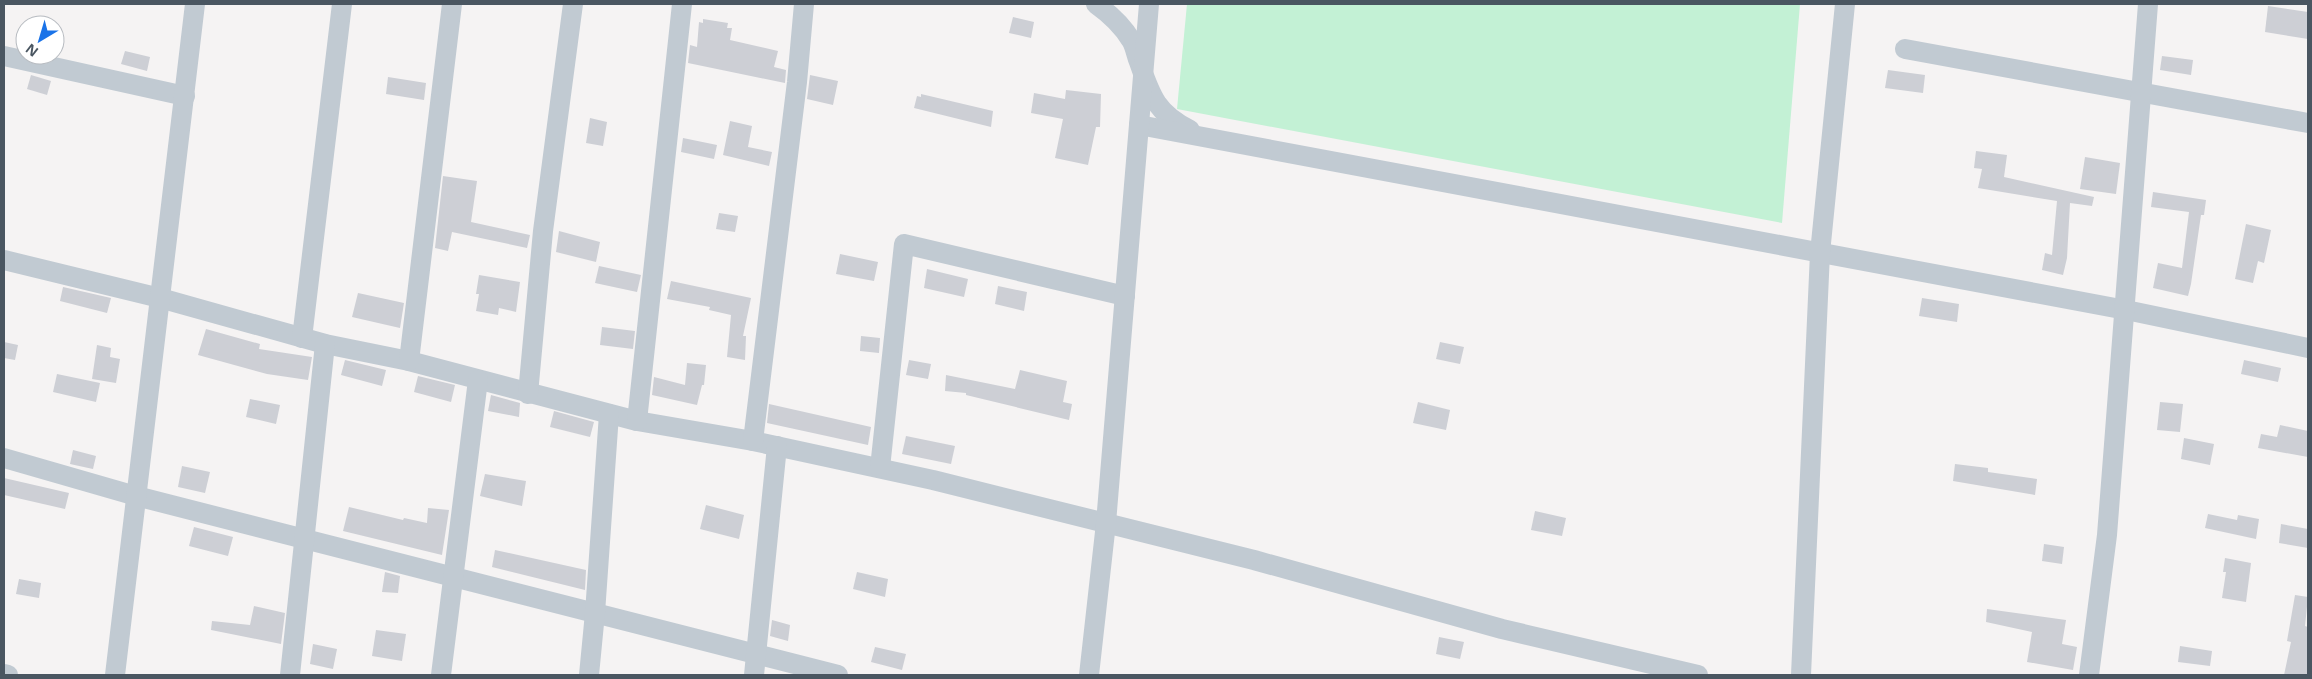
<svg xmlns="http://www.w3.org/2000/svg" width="2312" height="679" font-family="'Noto Sans',sans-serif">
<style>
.green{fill:#c3f1d5}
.building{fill:#cdcfd5}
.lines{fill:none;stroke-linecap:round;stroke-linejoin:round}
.minor{stroke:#c1cad2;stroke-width:20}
</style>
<rect width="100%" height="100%" fill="#f5f3f3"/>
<path class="green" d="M1187,4H1800L1782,223L1177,109Z"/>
<g class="building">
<path d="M2268,6L2308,12V39L2265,32Z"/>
<path d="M1013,17L1034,22L1031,38L1009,33Z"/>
<path d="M703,19L728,23L727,28H732L730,40L778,51L774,67L786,70L785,83L688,63L690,45L697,47L699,22L703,23Z"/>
<path d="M125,51L150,57L147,71L121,64Z"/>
<path d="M2162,56L2193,60L2191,75L2160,70Z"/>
<path d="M1888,70L1925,75L1923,93L1885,88Z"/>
<path d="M31,75L51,81L47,95L27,89Z"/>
<path d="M810,75L838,81L833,105L807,99Z"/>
<path d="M388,77L426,83L424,100L386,94Z"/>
<path d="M1066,90L1101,94L1100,127H1096L1088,165L1055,158L1063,119L1031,113L1034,93L1065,99Z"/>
<path d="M921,94L993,111L991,127L914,108L917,96L921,97Z"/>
<path d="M590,118L607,122L603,146L586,143Z"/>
<path d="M730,121L752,126L748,147L772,152L769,166L723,155Z"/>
<path d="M683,138L717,145L714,159L681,152Z"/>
<path d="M1976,151L2007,155L2004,177L2094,197L2092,206L2070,203L2067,258L2063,275L2042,270L2045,253L2052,255L2057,201L1978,188L1982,169L1974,168Z"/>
<path d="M2085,157L2120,163L2116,194L2080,189Z"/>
<path d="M443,176L477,181L471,222L530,235L527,248L452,232L448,251L435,248Z"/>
<path d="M2153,192L2206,200L2204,215H2201L2191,284L2188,296L2153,288L2158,263L2182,268L2189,212L2151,207Z"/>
<path d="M719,213L738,216L735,232L716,229Z"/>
<path d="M2246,224L2271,230L2264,263L2258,261L2253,283L2235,279Z"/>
<path d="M559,231L600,242L596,262L556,252Z"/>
<path d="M840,254L878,262L874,281L836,274Z"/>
<path d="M599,266L641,275L637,292L595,283Z"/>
<path d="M927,269L968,279L964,297L924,288Z"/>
<path d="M479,275L520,282L516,312L499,308L498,315L476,311L479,294H476Z"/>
<path d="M671,281L751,298L743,336H746L745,360L727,357L731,315L709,310L710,307L667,299Z"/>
<path d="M998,286L1027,292L1024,311L995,304Z"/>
<path d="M63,287L111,298L107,313L60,301Z"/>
<path d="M358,293L404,303L400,328L352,317Z"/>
<path d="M1922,298L1959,304L1957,322L1919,316Z"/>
<path d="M602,327L635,331L633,349L600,345Z"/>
<path d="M206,329L260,344L259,349L312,357L308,380L267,374L198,355Z"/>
<path d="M861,336L880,338L879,353L860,351Z"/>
<path d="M4,342L18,345L15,360L4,358Z"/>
<path d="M1440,342L1464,347L1460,364L1436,359Z"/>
<path d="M97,345L111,348L110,357L120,359L116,383L92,379Z"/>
<path d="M345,360L386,370L382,386L341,375Z"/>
<path d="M909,360L931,364L928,379L906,375Z"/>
<path d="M2244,360L2281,368L2278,382L2241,374Z"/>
<path d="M687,363L706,365L704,385H702L697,405L652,395L654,377L685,385Z"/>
<path d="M1020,370L1067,381L1063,402L1072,404L1069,420L966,395V393L945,391L946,375L1015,389Z"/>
<path d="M57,374L100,383L96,402L53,392Z"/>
<path d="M418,376L455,385L451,402L414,392Z"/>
<path d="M491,395L520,403L519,417L488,411Z"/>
<path d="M250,399L280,405L276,424L246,417Z"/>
<path d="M1418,402L1450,410L1446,430L1413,423Z"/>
<path d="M2160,402L2183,404L2180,432L2157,430Z"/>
<path d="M769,404L871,427L868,445L767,423Z"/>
<path d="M554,411L594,422L590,437L550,427Z"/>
<path d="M2280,425L2308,431V457L2258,448L2261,434L2277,437Z"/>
<path d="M906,436L955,446L951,464L902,454Z"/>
<path d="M2184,438L2214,444L2210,465L2181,459Z"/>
<path d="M73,450L96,456L93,469L70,464Z"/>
<path d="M1955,464L1988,468V472L2037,479L2035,495L1953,481Z"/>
<path d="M182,466L210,472L205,493L178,487Z"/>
<path d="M485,474L526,481L522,506L480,496Z"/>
<path d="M4,478L69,493L65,509L4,495Z"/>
<path d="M706,505L744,515L739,539L700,529Z"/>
<path d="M349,507L403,520L404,518L427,523L428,508L449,510L442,555L343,531Z"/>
<path d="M1535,511L1566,518L1562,536L1531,530Z"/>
<path d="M2208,514L2237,520L2238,515L2259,519L2256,539L2205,528Z"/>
<path d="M2281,524L2308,529V548L2279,543Z"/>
<path d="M194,527L233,537L228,556L189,546Z"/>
<path d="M2044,544L2064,547L2062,564L2042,561Z"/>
<path d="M495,550L586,570L585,590L492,567Z"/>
<path d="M2225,558L2251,563L2246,602L2222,598L2226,572H2223Z"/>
<path d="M385,572L400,576L398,593L382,592Z"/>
<path d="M857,572L888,579L885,597L853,589Z"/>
<path d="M19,579L41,583L39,598L16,594Z"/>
<path d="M2295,595L2308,597L2305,626L2308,627V675H2284L2291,642L2287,641Z"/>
<path d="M254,606L285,613L281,644L211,630L212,621L250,625Z"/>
<path d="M1987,609L2066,620L2062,644L2077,647L2073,670L2027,662L2032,632L1986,622Z"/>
<path d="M772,620L790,625L788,641L770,636Z"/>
<path d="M376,630L406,634L402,661L372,656Z"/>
<path d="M1439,637L1464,642L1460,659L1436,654Z"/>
<path d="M313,644L337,649L333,669L310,664Z"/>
<path d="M2180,646L2212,651L2210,666L2178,662Z"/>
<path d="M875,647L906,654L902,670L871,662Z"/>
</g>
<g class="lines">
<g class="minor">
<path d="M1096,4C1110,14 1122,25 1131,40C1135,46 1136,55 1139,62C1151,96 1156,113 1190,130"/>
<path d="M1905,49L2308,123"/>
<path d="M4,56L185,96"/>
<path d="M1139,125L2126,310L2308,348"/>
<path d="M4,260L160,298L325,344L409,361L637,421L753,441L933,480L1254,560L1502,629L1698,675"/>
<path d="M302,338L342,4"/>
<path d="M409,361L452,4"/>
<path d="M528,394L543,231L573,4"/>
<path d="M637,421L682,4"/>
<path d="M753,441L797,82L804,4"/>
<path d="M4,458L136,496L838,675"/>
<path d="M880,468L904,244L1125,296"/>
<path d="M4,674L8,675"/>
<path d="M115,675L195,4"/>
<path d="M290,675L325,344"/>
<path d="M441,675L478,380"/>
<path d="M589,675L595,613L609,414"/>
<path d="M754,675L777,446"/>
<path d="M1089,675L1106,523L1149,4"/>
<path d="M1801,675L1820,253L1845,4"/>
<path d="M2089,675L2107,535L2148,4"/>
</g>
</g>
<rect width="2312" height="679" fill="none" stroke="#4a5661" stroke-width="10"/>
<g transform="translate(40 40) rotate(218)"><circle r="24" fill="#ffffff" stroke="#b7bbc0"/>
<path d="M0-4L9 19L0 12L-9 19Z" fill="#1a73e8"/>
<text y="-8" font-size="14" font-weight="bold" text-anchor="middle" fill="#4a5661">N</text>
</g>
</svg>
